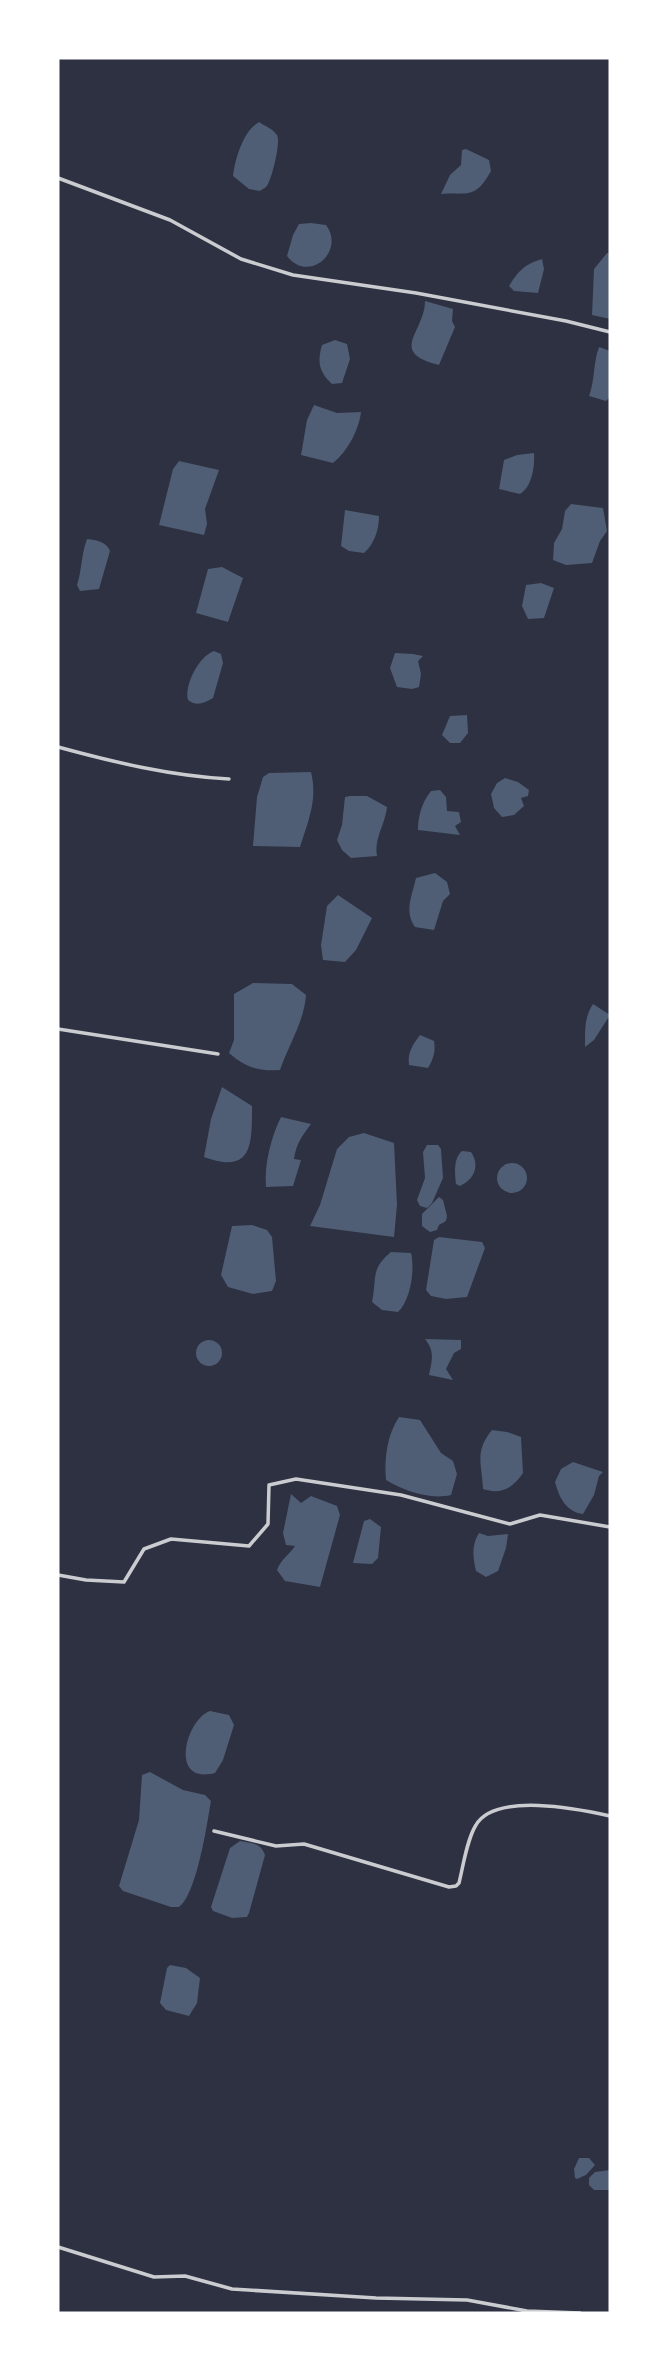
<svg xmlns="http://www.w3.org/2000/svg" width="668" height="2371" font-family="Commissioner,sans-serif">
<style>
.water{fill:#4f5d75}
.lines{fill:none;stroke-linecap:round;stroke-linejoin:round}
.minor{stroke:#caccd0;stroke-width:3.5}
</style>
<rect width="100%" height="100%" fill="#2d3142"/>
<g class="water">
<path d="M259,122C265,126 273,129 277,135C281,142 272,177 268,184C266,188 264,188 260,191L249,189L233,176C235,159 243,131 259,122Z"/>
<path d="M466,149L489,160L491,171C475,200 468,192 441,194L450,175L461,165L462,150Z"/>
<path d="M311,223L326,225C346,252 308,284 287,256L293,235L299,224Z"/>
<path d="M607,253H610V319L592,315L594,269Z"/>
<path d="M542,259L544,269L538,293L514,291L509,286C518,271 525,264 542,259Z"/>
<path d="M425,301L453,309L452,321L455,327L439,365C387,352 425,332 425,301Z"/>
<path d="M335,340L347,344L350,359L342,383L332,384C319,372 317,362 322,345Z"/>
<path d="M599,347L610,351V397L606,401L589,396C595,380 593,363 599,347Z"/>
<path d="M314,405L337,413L361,412C359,430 347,452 333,463L301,455L307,420Z"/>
<path d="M534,453C535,466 532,487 520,494L499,489L504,460L517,455Z"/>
<path d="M179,461L219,470L205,509L207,524L204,535L159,525L173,469Z"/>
<path d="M571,504L603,508L607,531L600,541L592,563L566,565L553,560L554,543L562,529L565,511Z"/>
<path d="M345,510L379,516C379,530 374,544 364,553L349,551L341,546Z"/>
<path d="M87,539C96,540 107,542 110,551L99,589L80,591L77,585C82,570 81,555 87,539Z"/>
<path d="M222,567L243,578L228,622L196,613L208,569Z"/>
<path d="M541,583L554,588L544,618L528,619L522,606L526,585Z"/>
<path d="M214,651L221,654L223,663L213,698C204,703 197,707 188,700C184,685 199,656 214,651Z"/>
<path d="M395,653L413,654L423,656L418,661L421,674L419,687L412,689L397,687L390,668Z"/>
<path d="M467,715L468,733L460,743H450L442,735L450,716Z"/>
<path d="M311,772C318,800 308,821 300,847L253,846L257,797L263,777L269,773Z"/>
<path d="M505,778L518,782L529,790L528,796L521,798L524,806L514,815L502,817L494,808L491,794L497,783Z"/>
<path d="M440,790L446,797L447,811L459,812L461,822L455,826L460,835L418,830C418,816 422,802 431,791Z"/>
<path d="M350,796H367L387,807C385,825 374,838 377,856L351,858L342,850L337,840L342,825L345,797Z"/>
<path d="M435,873L447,882L450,894L443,901L434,930L415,927C404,911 412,896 416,878Z"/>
<path d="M338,895L372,918L356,950L345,962L323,960L321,945L327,906Z"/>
<path d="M253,983L292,984L306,995C304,1022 289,1044 280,1070C258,1071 246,1068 229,1053L234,1040V994Z"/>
<path d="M593,1004L610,1015L594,1040L585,1047C585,1032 584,1017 593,1004Z"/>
<path d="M420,1035L434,1041C436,1051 433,1060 428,1068L409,1065C407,1053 413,1044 420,1035Z"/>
<path d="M222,1087L252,1106C252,1144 253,1175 204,1157L211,1119Z"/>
<path d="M281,1117L311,1124C302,1136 296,1144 294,1159L301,1160L293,1186L266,1187C264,1165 271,1137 281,1117Z"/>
<path d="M364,1133L394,1143L397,1205L394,1237L310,1226L320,1205L337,1149L349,1137Z"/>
<path d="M427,1145H438L441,1149L443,1178L432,1203L427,1208L420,1206L417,1200L425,1178L423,1152Z"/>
<path d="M462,1151L471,1152C480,1165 475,1179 460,1186L456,1184C455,1173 453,1159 462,1151Z"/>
<circle cx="512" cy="1178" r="15"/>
<path d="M439,1197L443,1200L447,1216L446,1221L439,1225L437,1230L430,1232L422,1226V1214Z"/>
<path d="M252,1225L267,1230L272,1237L276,1281L272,1291L253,1294L228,1287L221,1275L232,1226Z"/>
<path d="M439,1237L482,1242L485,1248L467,1297L446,1299L431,1296L426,1290L434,1240Z"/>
<path d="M391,1252L411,1253C415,1269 411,1300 398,1312L382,1310L372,1302C377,1279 370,1269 391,1252Z"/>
<path d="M425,1339L461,1340V1349L454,1353L446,1369L453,1380L429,1375C432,1361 435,1351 425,1339Z"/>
<circle cx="209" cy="1353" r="13"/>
<path d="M399,1417L420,1420L441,1453L453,1461L457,1474L451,1495C430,1500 404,1491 386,1480C384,1459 387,1435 399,1417Z"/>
<path d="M492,1430L507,1432L521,1437L523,1473C513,1488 501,1495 483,1489C482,1463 474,1452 492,1430Z"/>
<path d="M573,1462L603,1472L599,1476L594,1495L583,1514C566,1512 559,1497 555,1482L561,1469Z"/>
<path d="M291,1494L301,1503L311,1496L337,1506L340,1515L320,1587L285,1581L277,1570C281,1559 289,1555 295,1546L286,1545L283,1533Z"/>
<path d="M370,1519L381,1527L378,1558L372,1564L353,1563L364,1521Z"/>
<path d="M479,1533L488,1536L508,1534L506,1548L498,1571L486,1577L476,1571C473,1557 471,1546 479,1533Z"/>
<path d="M210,1711L229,1715L234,1725L223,1760L215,1773C168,1785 186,1719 210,1711Z"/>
<path d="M150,1772L183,1790L205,1795L211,1801C207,1824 197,1894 179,1907H171L123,1891L119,1886L139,1820L142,1775Z"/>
<path d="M240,1841C251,1843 261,1843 265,1855L249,1913L247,1917L232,1918L213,1911L211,1907L230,1848Z"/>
<path d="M170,1965L186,1968L200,1978L197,2003L189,2016L166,2010L160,2003L167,1968Z"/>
<path d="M579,2158H589L595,2165L586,2175L577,2179L575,2178L574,2169Z"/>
<path d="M610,2170V2190H594L589,2185V2178L595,2172Z"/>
</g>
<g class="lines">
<g class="minor">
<path d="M58,178L170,220L241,259L293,275L416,293L566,321L610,332"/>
<path d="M58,747C113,762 171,776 229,779"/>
<path d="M58,1029L218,1054"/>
<path d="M58,1575L86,1580L124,1582L144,1549L171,1539L249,1546L268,1524L269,1485L296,1479L401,1495L510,1524L540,1515L610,1527"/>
<path d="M214,1831L276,1846L304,1844L449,1887L456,1886L459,1883C463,1867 467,1839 476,1825C495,1792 579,1809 610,1816"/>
<path d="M58,2247L154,2277L185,2276L232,2289L376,2298L467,2300L527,2311L580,2313"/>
</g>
</g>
<rect width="668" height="2371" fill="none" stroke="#ffffff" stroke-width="119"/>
</svg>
